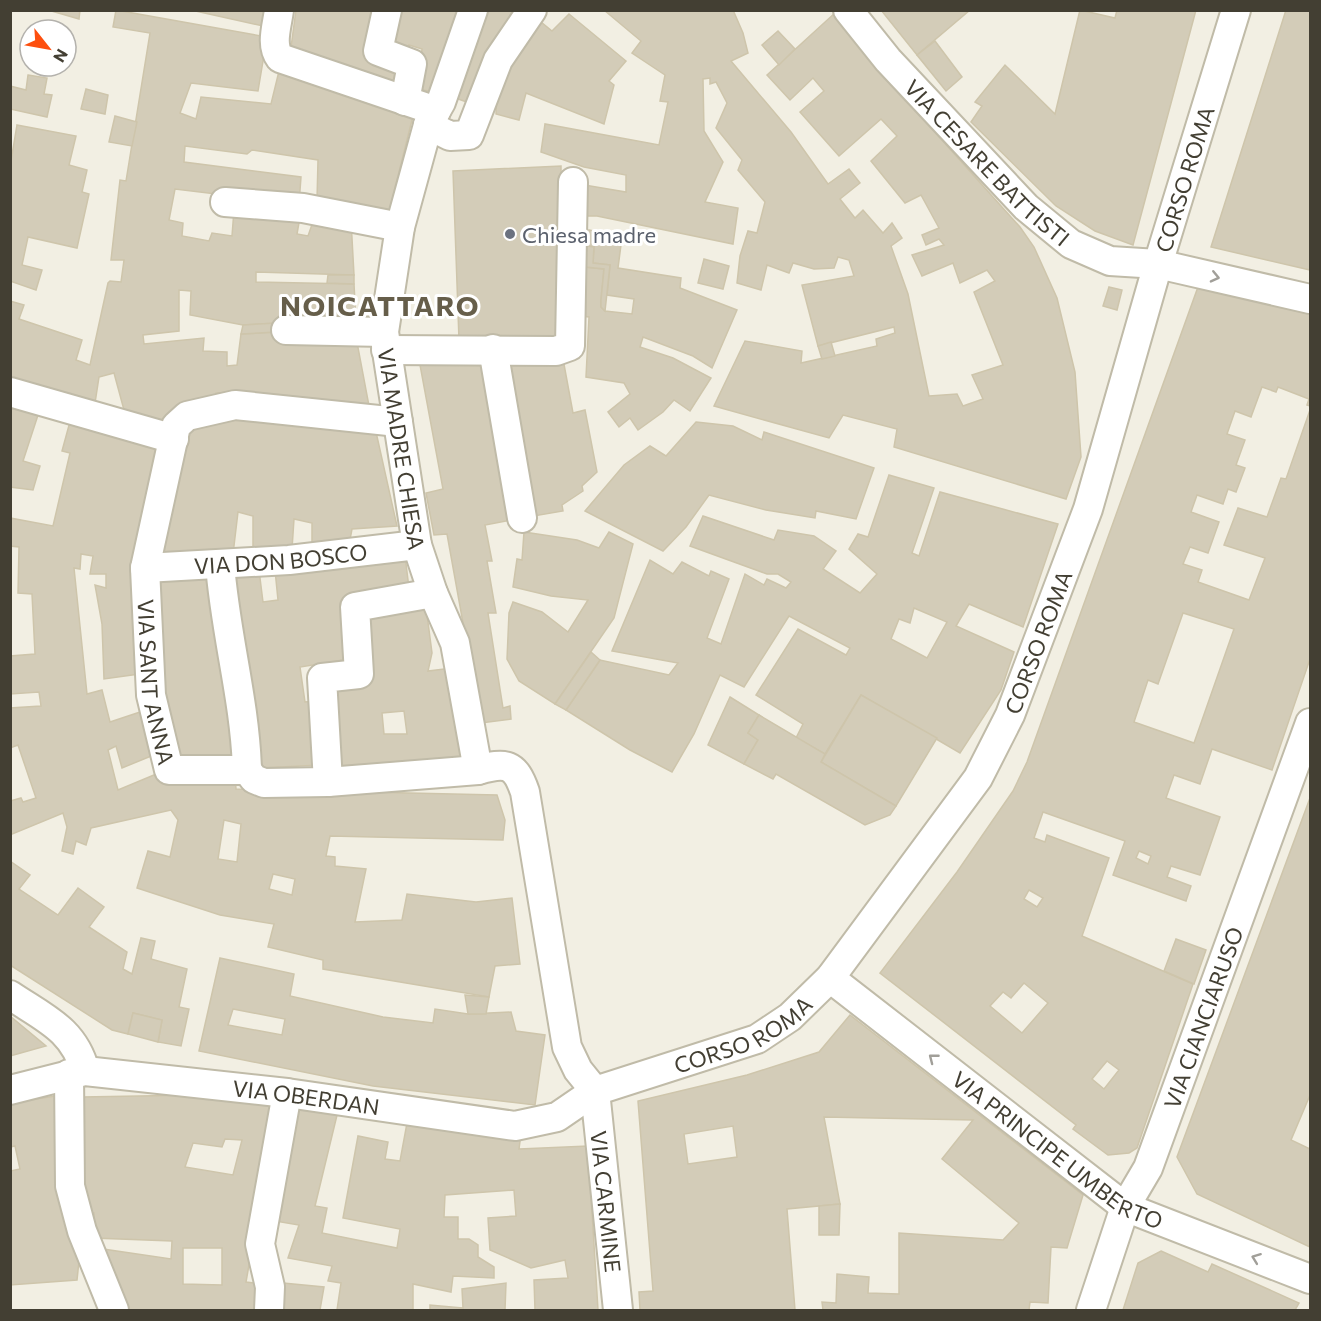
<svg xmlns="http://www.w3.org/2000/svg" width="1321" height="1321" font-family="Commissioner,sans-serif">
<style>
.building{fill:#d3ccb8;stroke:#cec5ab;stroke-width:1.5;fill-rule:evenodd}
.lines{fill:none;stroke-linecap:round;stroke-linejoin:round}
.street-casing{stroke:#c0bba8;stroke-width:32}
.street{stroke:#fff;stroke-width:28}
.oneway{stroke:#a19f99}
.worship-dot{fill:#6b7280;stroke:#fff;stroke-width:2}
.labels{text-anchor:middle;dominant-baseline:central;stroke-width:6;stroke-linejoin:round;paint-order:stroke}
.street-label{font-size:22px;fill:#433f33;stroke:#fff}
.worship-label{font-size:22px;fill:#5b616d;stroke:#fff;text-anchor:start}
.district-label{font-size:28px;font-weight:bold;letter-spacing:1.5px;fill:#665e4a;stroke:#fff}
</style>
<rect width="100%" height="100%" fill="#f2efe3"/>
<g class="building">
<path d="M48,10H80L79,19Z"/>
<path d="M116,10L267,37L258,91L191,83L180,113L196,119L201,97L271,104L280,67L415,108L388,216L317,200L318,160L252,150L247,154L185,146L184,162L301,177L299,204L175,189L169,220L183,223L182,236L209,241L212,233L232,236L234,210L300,217L297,234L308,236L315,216L351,220L354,275L256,272V282L354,284L356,322L321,323L319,314L281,308L278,323L243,325L190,315L191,291L179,290V331L143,335L144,344L204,338L203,351L227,352V366L237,365L241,334L276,332L356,337L370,411L238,392L216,393L215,405L178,420L136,421L129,419L124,410L114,373L99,377L95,403L10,380V301L24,305L19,319L82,340L76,360L90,365L108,283L110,281L121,282L124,260H111L120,180L126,181L150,33L113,27Z"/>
<path d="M191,10H269L263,26Z"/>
<path d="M296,10H381L405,66L402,87L290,55Z"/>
<path d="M394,10H466L440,93L417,89L422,49L409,45L408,56L387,48Z"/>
<path d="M482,10H518L475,105L450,96Z"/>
<path d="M604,10H733L743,33L748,53L731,61L791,132L828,184L849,169L860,183L840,199L855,218L863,210L883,233L892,223L902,238L891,246L908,294L929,396L957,394L963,406L983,399L972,375L1003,365L974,292L995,281L987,270L960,283L953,263L922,276L912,255L944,245L939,239L926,245L922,235L939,228L921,195L905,203L871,161L897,136L881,119L839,156L800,112L824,91L813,78L790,100L767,75L836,12L923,119L1020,227L1034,247L1057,298L1075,372L1081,457L1066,499L894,447L897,429L843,415L829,438L714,406L745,341L802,351L801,363L877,346L876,339L895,333L894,327L818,346L802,285L854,276L849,260L838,257L834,268L814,269L793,263L789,273L767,265L761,290L737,283L740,256L748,231L757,233L765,202L738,170L742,160L716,128L727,103L716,82L710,84V78L703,79L704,131L723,162L705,202L738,208L733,244L597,216H580L585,185L626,192V175L584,167L541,152L545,124L659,145L668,102L660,101L665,75L632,53L641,41Z"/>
<path d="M881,10H970L917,55Z"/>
<path d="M1080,10L1115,18L1117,10H1196L1133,245L1095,231L1056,206L971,122L982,106L975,102L1005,65L1055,114Z"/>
<path d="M1286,10H1310V270L1211,247Z"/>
<path d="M569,14L626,61L609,81L614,85L604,124L526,93L519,120L496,114L497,86L536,18L552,31Z"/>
<path d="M778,31L795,49L779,65L762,45Z"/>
<path d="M935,41L962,77L946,91L917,55Z"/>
<path d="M28,75L47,78L44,94L52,95L47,117L10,109V86L26,90Z"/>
<path d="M86,89L108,95L105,114L81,109Z"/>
<path d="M115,116L137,122L132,146L109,142Z"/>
<path d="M17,125L76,136L69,165L87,170L82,192L89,194L77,248L28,237L22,265L42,270L36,290L10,281V167Z"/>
<path d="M561,166V342L459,340L453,171Z"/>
<path d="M589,230L622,237L618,268L681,278L680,288L737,310L712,368L693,356L643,337L640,347L673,358L711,378L690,411L674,400L663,412L638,430L630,418L619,427L608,412L630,394L624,383L586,377L589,317L581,316L585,267L604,269L601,300V307L605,311L632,314L634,299L607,295L610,265L593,263L594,247L587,246Z"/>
<path d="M587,246L594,247L593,263L610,265L605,311L601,307V300L604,269L585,267Z"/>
<path d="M704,259L729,266L723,289L698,283Z"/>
<path d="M328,275H354V284L327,283Z"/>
<path d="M1109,287L1122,290L1117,310L1103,306Z"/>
<path d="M1198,287L1310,314V406L1307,405L1309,399L1278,387L1276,392L1262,387L1251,417L1235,411L1227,434L1245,440L1236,465L1245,468L1236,492L1228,489L1223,504L1197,495L1191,512L1219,522L1208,553L1190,547L1183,564L1202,570L1198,582L1249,600L1265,558L1224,545L1238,508L1267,517L1281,478L1286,479L1310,410V659L1272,770L1212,749L1200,784L1174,775L1166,798L1220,817L1200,875L1171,866L1167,877L1191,886L1186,901L1113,875L1125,841L1043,812L1034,838L1045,842L1047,835L1109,858L1082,936L1193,984L1137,1148L1129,1153L1108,1155L1073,1129L1076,1125L880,973L957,872L1013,791L1027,762ZM1183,613L1234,629L1194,743L1134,722L1148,680L1158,684ZM1139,851L1151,856L1148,864L1136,858ZM1029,890L1043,898L1037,907L1024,899ZM1024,983L1048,1003L1022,1033L990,1006L1003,992L1011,998ZM1107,1061L1119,1070L1104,1089L1092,1079Z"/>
<path d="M278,323L276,332L241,334L243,325Z"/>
<path d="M831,342L835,356L822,359L818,346Z"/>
<path d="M489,356L517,519L485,525L492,561H487L496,613H488L503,708L510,706L511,719L481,723L447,534L434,535L426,493L443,489L420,365Z"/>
<path d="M563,359L573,413L585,410L597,472L582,486L583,491L562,505L563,511L528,517L502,365Z"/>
<path d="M10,404L39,412L23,461L40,466L33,490L10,487Z"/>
<path d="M233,412L376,432L397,526L352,529L349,545L312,547V523L294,519L292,549L253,552V516L238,512L233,554L161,559L188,420Z"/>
<path d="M71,418L165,446L139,674L104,679L102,624L95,585L106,588V574H90L93,556L81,554L80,569L74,568L87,694L102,690L110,722L146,710L156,754L122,768L116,746L108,750L118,790L161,772L235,776L236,789L497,795L505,820L503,840L330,836L326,856L335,857V866L366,869L355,922L402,920L407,894L476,902L512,898L520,964L495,966L489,997L323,969V960L268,947L274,924L220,915L137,888L148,851L170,857L178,820L171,810L91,828L86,845L76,841L73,854L62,851L67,827L63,813L10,835V801L21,798L23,802L36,798L18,745L10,748V708L41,706L39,692L10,694V656L35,654L32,594L18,593L19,547L10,546V518L53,526L70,453L62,451ZM224,820L241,824L237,862L218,859ZM273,874L295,879L292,895L269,889Z"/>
<path d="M696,422L733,426L762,440L764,432L874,468L856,519L816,511L815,518L766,510L709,495L686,527L663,551L585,511L624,465L650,446L666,456Z"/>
<path d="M889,475L934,488L912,553L919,556L940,492L1058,524L1023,627L969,604L956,626L1014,652L1001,690L960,753L861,695L825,754L796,738L803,724L756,695L798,629L846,655L850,648L789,616L744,687L720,675L694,734L672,772L630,750L566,710L600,660L669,675L678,663L612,651L650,560L673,574L682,562L709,576L711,571L729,579L707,638L721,644L745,574L764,585L767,579L786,588L791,582L778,574H767L690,546L703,516L774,540L778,530L814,536L836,551L823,569L860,593L877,574L849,549L858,534L868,537ZM914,608L947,622L927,658L891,639L899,619L910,623Z"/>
<path d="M524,532L577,540L599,548L609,532L633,544L614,618L555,704L519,681L507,659L509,613L513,602L542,612L568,632L588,600L551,596L513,587L517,559L522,560Z"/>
<path d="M405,556L409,588L348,594L355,658L300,667L305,702L315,701L321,765L260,768L225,571L259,570L263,602L278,600L275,570Z"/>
<path d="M216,573L242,759L174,761L163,689L158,577Z"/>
<path d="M426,607L432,653L428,671L452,668L465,766L334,772L325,689L369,655L363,612ZM404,711L407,734H384L382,713Z"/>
<path d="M591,652L600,660L566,710L555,704Z"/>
<path d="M861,695L937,738L896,806L821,762Z"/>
<path d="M730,697L759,715L748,733L758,740L744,764L708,745Z"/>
<path d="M759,715L825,754L821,762L896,806L890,815L865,825L776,774L773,779L744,764L758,740L748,733Z"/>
<path d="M1310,798V1095L1291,1140L1310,1149V1247L1197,1194L1177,1157Z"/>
<path d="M10,861L30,875L19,889L58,915L78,888L104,907L89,927L127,952L123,969L132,974L141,938L155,941L151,959L187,969L179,1007L189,1009L181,1046L158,1042L162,1020L133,1013L128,1034L112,1030L10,965Z"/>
<path d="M1176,939L1206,950L1194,984L1164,971Z"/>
<path d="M220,958L294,974L290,996L383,1017L433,1023L435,1009L468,1014L511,1012L516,1031L545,1035L535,1105L373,1086L199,1051ZM233,1009L285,1019L282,1035L228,1025Z"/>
<path d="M465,995L489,997L486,1014H468Z"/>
<path d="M133,1013L162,1020L158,1042L128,1034Z"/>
<path d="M850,1015L1083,1195L1067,1248L1051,1247L1048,1303L1030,1302L1029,1310H823L822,1302L836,1303L837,1274L869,1277L868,1293L899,1294V1233L1003,1240L1019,1223L942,1159L973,1120L824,1117L840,1204L787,1209L795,1310H640L639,1292L653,1291L638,1101L747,1075L819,1052ZM733,1126L737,1157L688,1164L684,1134Z"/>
<path d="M10,1016L46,1046L10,1056Z"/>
<path d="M62,1095L79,1261L77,1280L10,1285V1171L20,1169L15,1146L10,1147V1103Z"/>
<path d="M197,1095L278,1100L246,1282L262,1284L260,1310H124L96,1248L171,1259L172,1241L93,1238L94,1213H89L77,1162L82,1097ZM225,1139L242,1140L233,1175L185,1167L193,1143L222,1147ZM183,1248H222V1285L183,1284Z"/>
<path d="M297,1103L338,1111L315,1206L327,1208L322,1233L397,1248L400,1229L343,1218L358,1136L388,1142L385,1159L400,1161L407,1123L521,1134L519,1149L588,1146L598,1310H535L534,1280L568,1278L565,1260L531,1268L490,1250L488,1218L516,1216L514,1190L445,1195L444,1217H458V1239H469L478,1245V1257L494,1267V1278L453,1276L451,1292L413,1284V1310H337L341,1283L328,1281L332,1266L288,1258L299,1225L269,1220Z"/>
<path d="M840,1204L839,1235H819V1206Z"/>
<path d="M1161,1251L1208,1272L1212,1264L1299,1303L1295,1310H1123L1138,1263Z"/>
<path d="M283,1283L324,1287L320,1310H281Z"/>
<path d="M506,1283L505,1310H430V1305L463,1308L462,1289Z"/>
</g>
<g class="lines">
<g class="street-casing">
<g id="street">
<path d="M279,10C277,26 270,45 280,58L436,111"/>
<path d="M387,10L378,51L412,64L405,101"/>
<path id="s1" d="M473,10L441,102L428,125L400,227L384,332L417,545L433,593L455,643L478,770"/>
<path id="s2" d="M848,10L888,60L1026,207L1071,244L1110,261L1158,264L1310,299"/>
<path d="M428,125L450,136L469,135L498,60L532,10"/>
<path d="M225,202L303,208L400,227"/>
<path d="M286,330L384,332"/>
<path d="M493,349L522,518"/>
<path d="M386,350L556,351L570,346L573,182"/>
<path d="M10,392L174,439"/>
<path id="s3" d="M398,422L235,405L187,416L176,426L145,568L151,695L169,770H247L254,779L264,783L328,782L478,770C506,762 515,763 525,792L567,1047L578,1070L595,1091"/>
<path d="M220,564C225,633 245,700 247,770"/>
<path id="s4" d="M145,568L289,560L417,545"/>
<path d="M328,782L322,678L359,674L355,607L433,593"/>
<path id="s5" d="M830,978L1125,1207L1310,1279"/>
<path d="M10,995C44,1018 74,1029 85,1071"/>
<path d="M69,1074L70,1186L82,1231L114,1310"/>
<path id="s6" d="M10,1090L85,1071L287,1093L515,1126L557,1117L595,1091L757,1039L790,1017L830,978L978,778L1010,715L1088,509L1158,264L1236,10"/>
<path id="s7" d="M595,1091L618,1310"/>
<path d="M269,1310L270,1287L260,1244L287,1093"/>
<path id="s8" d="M1091,1310L1125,1207L1148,1168L1310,723"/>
</g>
</g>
<use href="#street" class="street"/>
</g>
<defs><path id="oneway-chevron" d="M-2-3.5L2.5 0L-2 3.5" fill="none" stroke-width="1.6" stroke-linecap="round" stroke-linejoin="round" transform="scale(1.5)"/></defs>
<g class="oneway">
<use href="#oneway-chevron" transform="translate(1215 277) rotate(13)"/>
<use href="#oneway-chevron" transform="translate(933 1058) rotate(-142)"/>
<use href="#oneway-chevron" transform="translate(1256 1258) rotate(-159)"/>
</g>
<circle class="worship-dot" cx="510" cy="234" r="6"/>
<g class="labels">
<g class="street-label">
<text stroke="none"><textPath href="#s2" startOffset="207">VIA CESARE BATTISTI</textPath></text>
<text stroke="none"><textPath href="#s6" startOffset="1749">CORSO ROMA</textPath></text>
<text stroke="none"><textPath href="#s1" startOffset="454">VIA MADRE CHIESA</textPath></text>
<text stroke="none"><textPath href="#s4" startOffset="136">VIA DON BOSCO</textPath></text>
<text stroke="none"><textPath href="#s6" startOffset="1263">CORSO ROMA</textPath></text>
<text stroke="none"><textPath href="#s3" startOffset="488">VIA SANT ANNA</textPath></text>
<text stroke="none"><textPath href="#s8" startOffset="314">VIA CIANCIARUSO</textPath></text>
<text stroke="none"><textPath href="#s6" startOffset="759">CORSO ROMA</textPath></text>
<text stroke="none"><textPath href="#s6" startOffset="300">VIA OBERDAN</textPath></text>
<text stroke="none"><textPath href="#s5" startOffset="286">VIA PRINCIPE UMBERTO</textPath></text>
<text stroke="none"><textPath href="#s7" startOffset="111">VIA CARMINE</textPath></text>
</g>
<g class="worship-label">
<text x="522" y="234">Chiesa madre</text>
</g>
<g class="district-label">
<text x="380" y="305">NOICATTARO</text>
</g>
</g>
<rect width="1321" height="1321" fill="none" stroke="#433f33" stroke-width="24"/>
<g transform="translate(48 48) rotate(121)"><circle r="28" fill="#ffffff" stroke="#b4b2ad" stroke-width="1.5"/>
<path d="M0-4.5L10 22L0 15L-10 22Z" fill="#fd4f0e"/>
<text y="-9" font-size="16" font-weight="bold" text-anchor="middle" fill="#433f33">N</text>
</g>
</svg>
